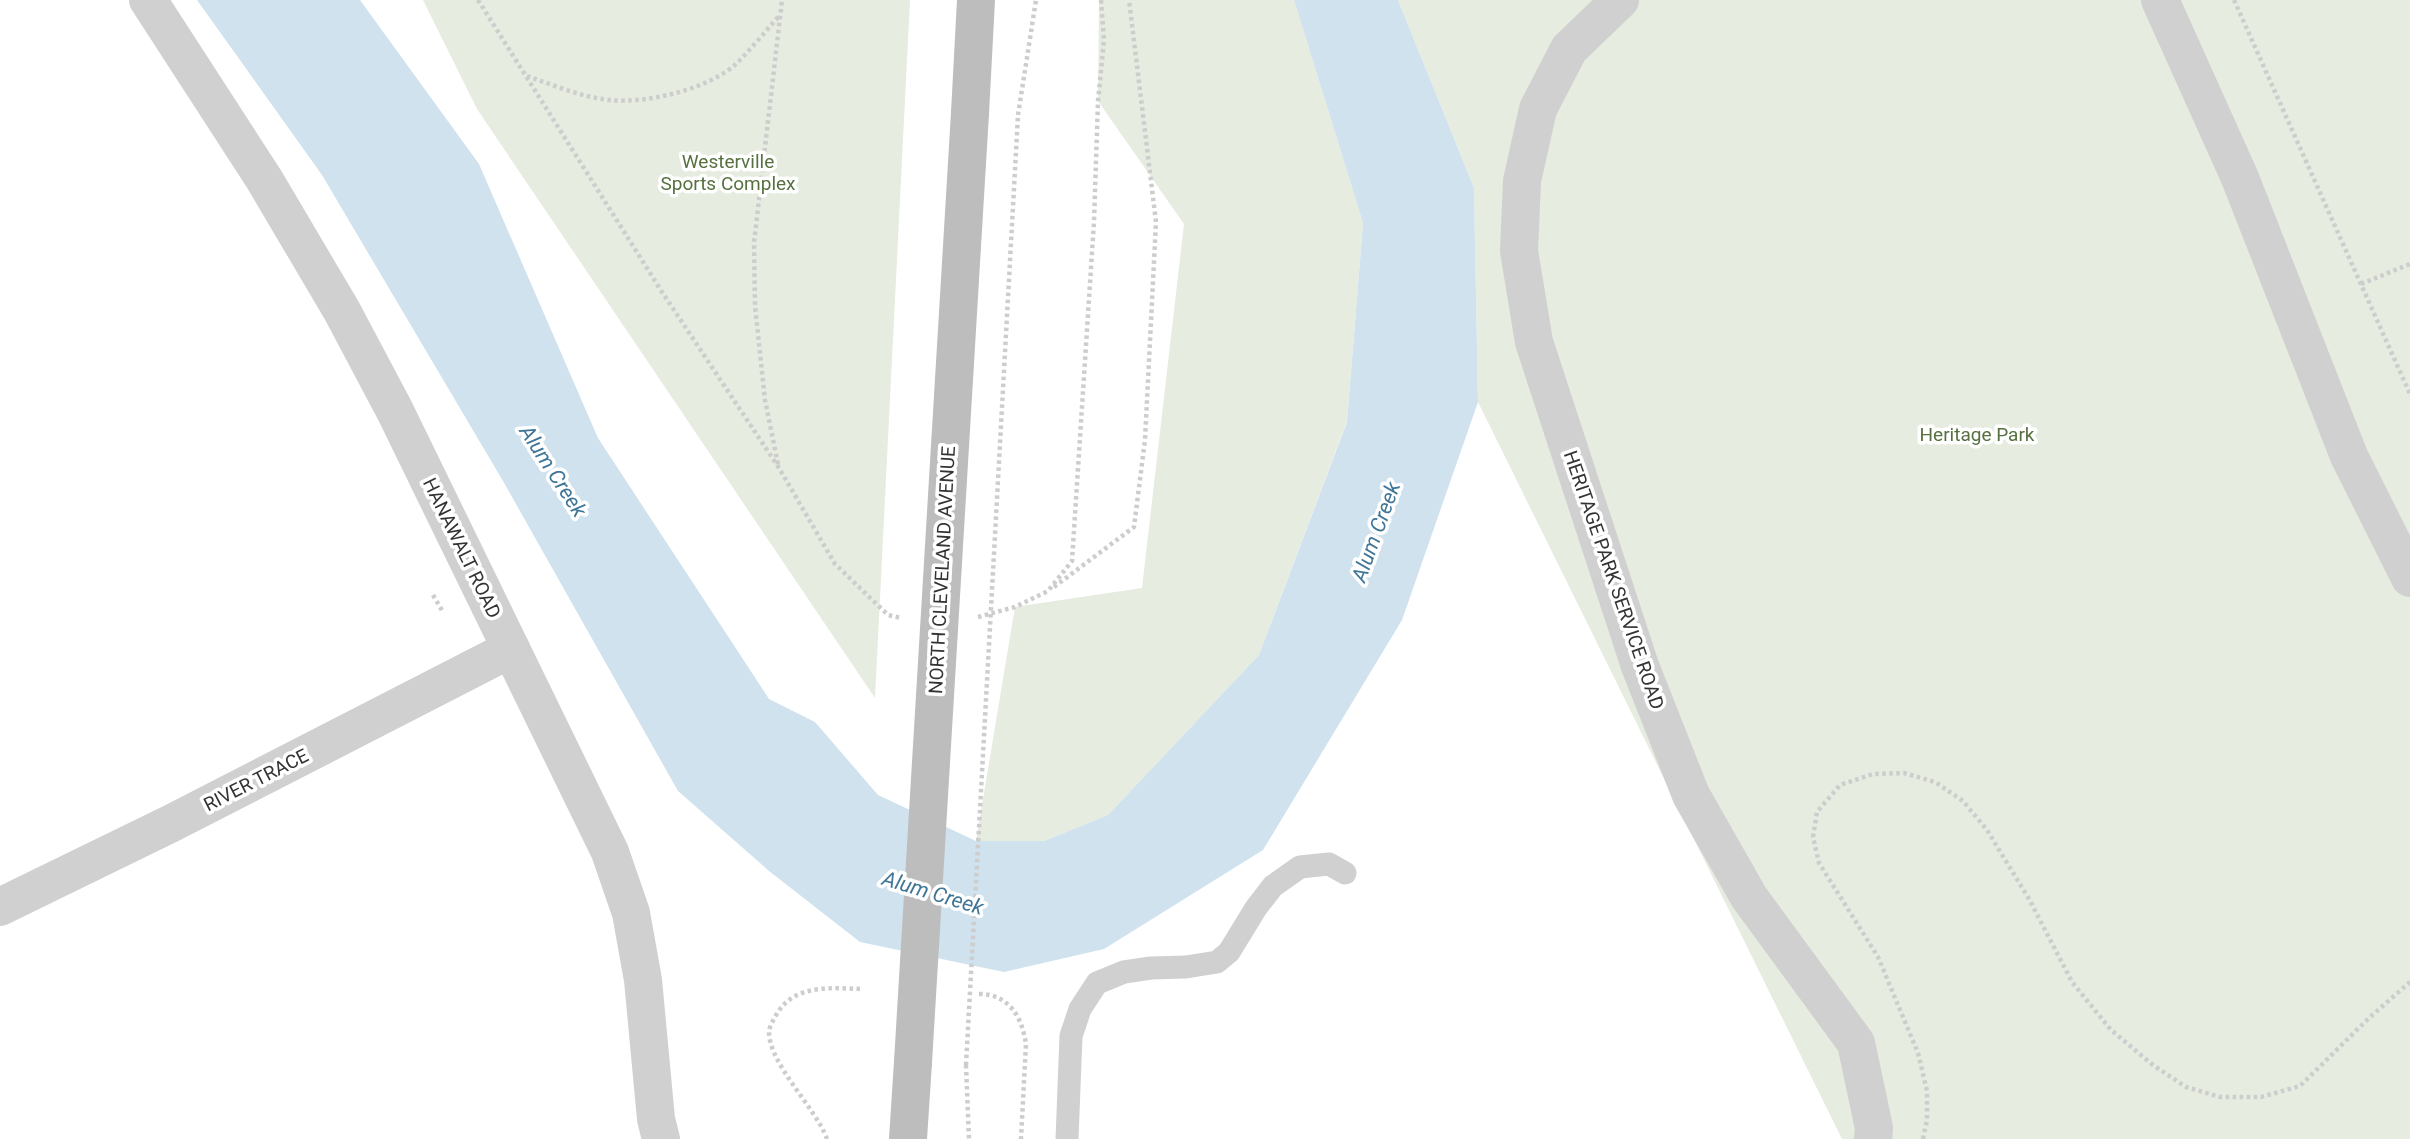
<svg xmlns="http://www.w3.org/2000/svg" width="2410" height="1139" font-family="Roboto,sans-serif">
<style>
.green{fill:#e6ecdf}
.water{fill:#cfe2ee}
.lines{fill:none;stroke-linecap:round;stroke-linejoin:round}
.path{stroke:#cdcdcd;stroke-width:4.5;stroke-dasharray:3.5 3.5;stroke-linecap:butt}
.lane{stroke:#d0d0d0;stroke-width:23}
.street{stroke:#d0d0d0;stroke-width:38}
.secondary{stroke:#bdbdbd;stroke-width:38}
.path-bridge{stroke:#cdcdcd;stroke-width:4.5;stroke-dasharray:3.5 3.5;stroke-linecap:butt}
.secondary-bridge{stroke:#bdbdbd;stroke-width:38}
.labels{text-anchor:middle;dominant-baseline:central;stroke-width:7;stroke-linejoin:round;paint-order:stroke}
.park-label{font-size:19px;fill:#56703f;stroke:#fff}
.street-label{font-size:19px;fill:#333;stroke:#fff}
.water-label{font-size:21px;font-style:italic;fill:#3f7597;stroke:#fff}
</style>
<rect width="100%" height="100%" fill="#fff"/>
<g class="green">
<path d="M423,0H910L875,698L477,109Z"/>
<path d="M1099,0H1294L1363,223L1347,421L1259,655L1108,815L1044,841H976L1015,607L1142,588L1184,224L1098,101Z"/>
<path d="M1398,0H2410V1139H1842L1478,402L1474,188Z"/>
</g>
<path class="water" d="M197,0H360L479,164L598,438L769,699L815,722L878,795L976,841H1044L1108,815L1259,655L1347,422L1363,223L1294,0H1398L1474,188L1478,402L1402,620L1263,850L1104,949L1004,972L860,942L769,871L678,791L503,481L322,175Z"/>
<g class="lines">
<g class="path">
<path d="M478,0L662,292L779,468L835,564L888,615L901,618"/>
<path d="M2234,0L2410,394"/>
<path d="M527,76C553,85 581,97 609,100C647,104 708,89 736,64C751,49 765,32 779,16"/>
<path d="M1018,115L1036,0"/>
<path d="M2361,284L2410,264"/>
<path d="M778,464L765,400L755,306L754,243L782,0"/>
<path d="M1054,587L1134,527L1145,440L1156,222L1129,0"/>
<path d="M433,595L443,612"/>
<path d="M978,617L1015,607L1048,591L1072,561L1094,222L1098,101L1104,40L1101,0"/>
<path d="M979,994C1009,994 1022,1017 1026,1044L1021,1139"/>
<path d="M966,1065L969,1139"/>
<path d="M827,1139C816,1108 768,1063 769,1031C770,1025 775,1017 778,1012C796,984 832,988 861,989"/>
<path d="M1923,1139L1927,1120V1091L1918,1053L1878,957L1819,863L1813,837L1817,812L1840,785L1873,774L1904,773L1935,782L1963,801L1987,830L2029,899L2072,982L2111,1030L2153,1065L2186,1087L2220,1097H2261L2300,1086L2369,1018L2410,982"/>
</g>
<path class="lane" d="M1067,1139L1071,1036L1080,1009L1097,983L1124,972L1151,968L1186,967L1217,962L1229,952L1256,908L1273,886L1300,867L1329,864L1345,873"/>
<g class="street">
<path d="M148,0L264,179L342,311L395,411L610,852L631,913L643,980L656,1119L661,1139"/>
<path d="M1620,0L1569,49L1538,109L1522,181L1519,251L1534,342L1640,666L1691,795L1749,897L1856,1043L1874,1128L1873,1139"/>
<path d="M2160,0L2240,178L2349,456L2410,578"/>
<path d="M0,907L172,823L511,649"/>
</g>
<g class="secondary">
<path d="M970,113L976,0"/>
<path d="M908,1139L913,1062"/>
</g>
<path class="path-bridge" d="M966,1065L1018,115"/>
<path class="secondary-bridge" d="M913,1062L970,113"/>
</g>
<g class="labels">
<g class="park-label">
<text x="728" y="161">Westerville<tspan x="728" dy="22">Sports Complex</tspan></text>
<text x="1977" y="434">Heritage Park</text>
</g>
<g class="street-label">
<text transform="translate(462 548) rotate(64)">HANAWALT ROAD</text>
<text transform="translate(942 570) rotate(-87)">NORTH CLEVELAND AVENUE</text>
<text transform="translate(1614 580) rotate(71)">HERITAGE PARK SERVICE ROAD</text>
<text transform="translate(256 780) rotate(-27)">RIVER TRACE</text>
</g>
<g class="water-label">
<text transform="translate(553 471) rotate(57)">Alum Creek</text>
<text transform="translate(1376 532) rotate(-70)">Alum Creek</text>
<text transform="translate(933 893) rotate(17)">Alum Creek</text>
</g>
</g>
</svg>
